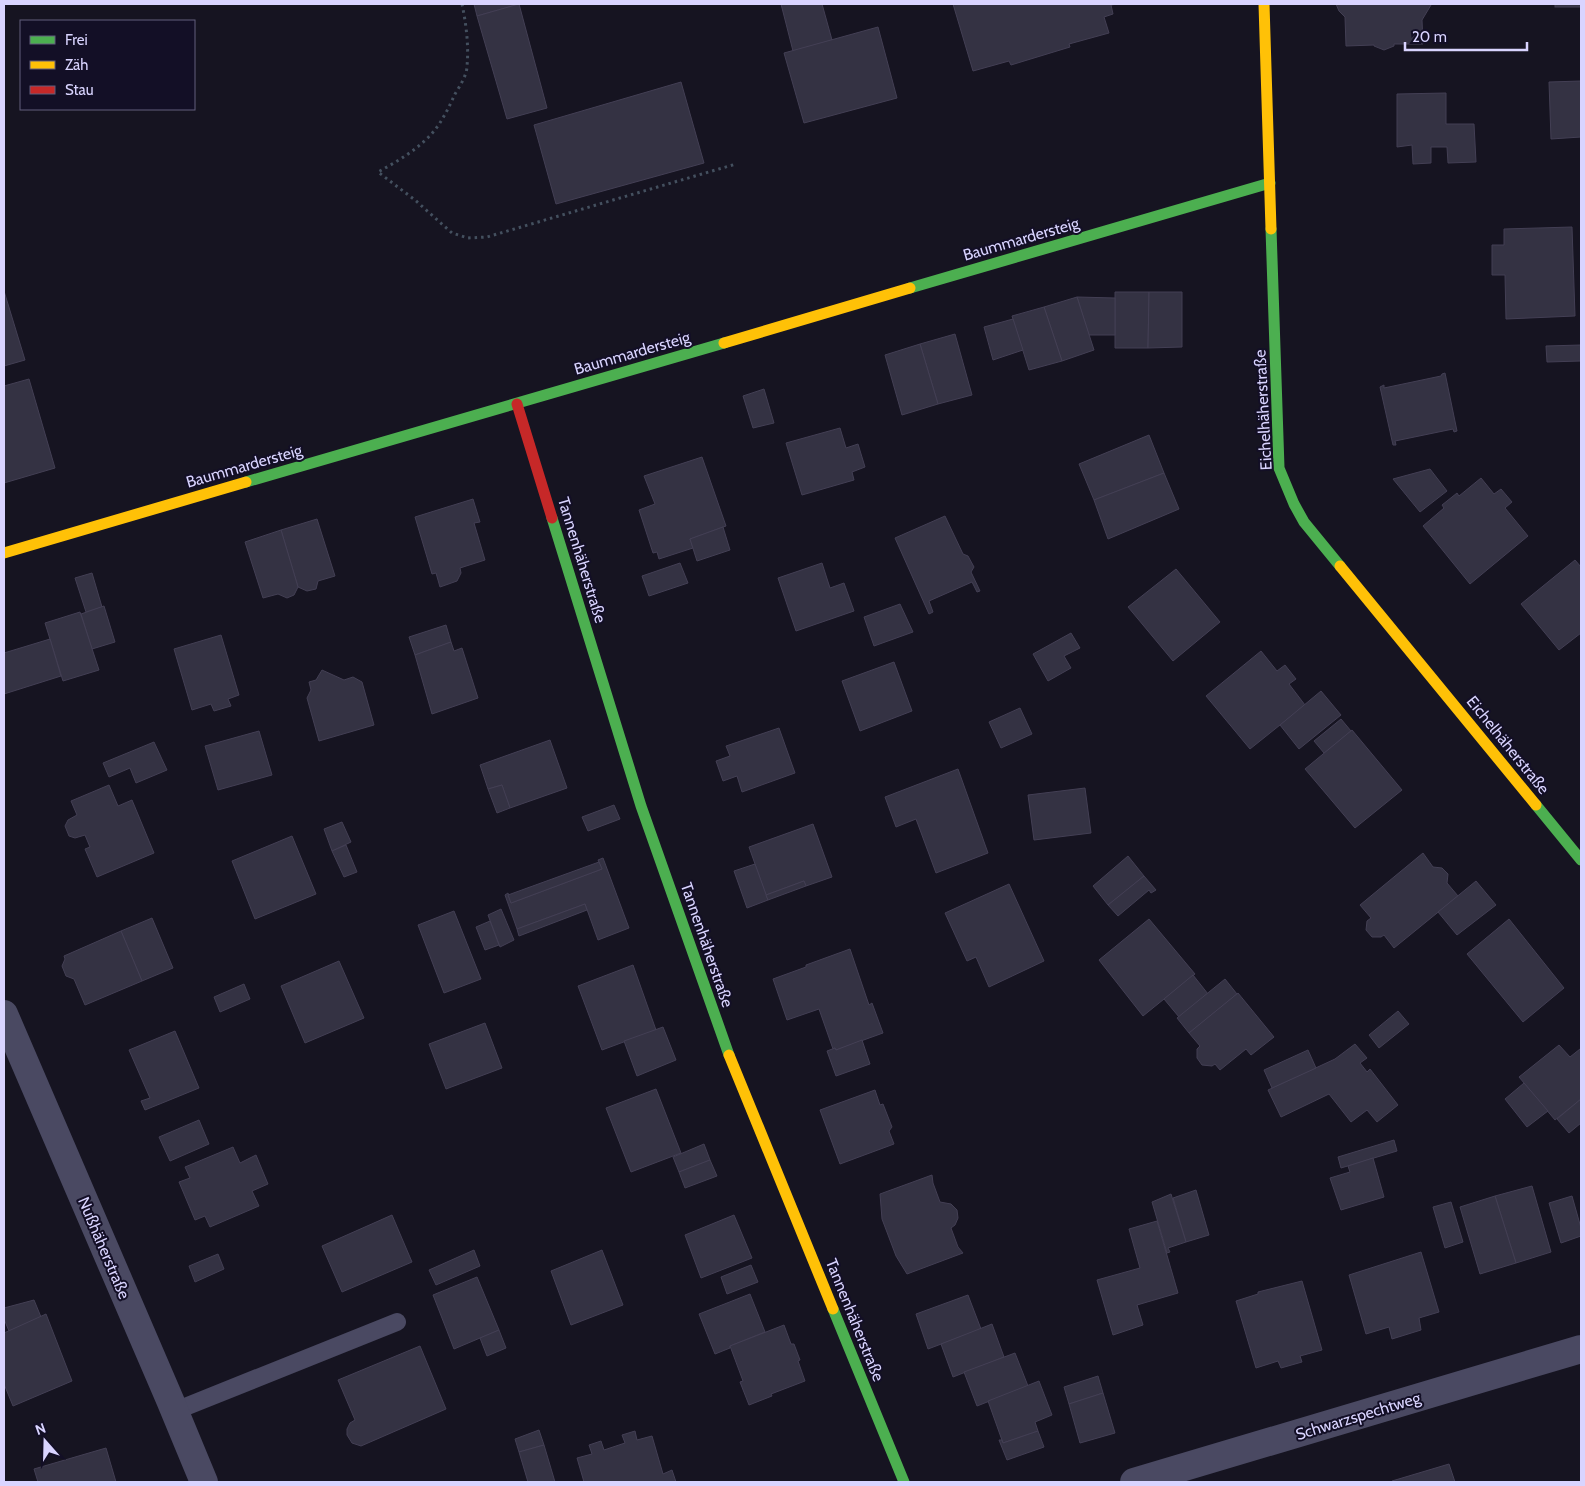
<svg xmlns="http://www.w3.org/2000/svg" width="1585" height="1486" font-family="Cabin,sans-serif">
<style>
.building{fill:#343243;stroke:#433f54}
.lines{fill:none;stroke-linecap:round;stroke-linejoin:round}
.path{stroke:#44505f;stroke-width:3;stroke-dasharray:2.5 4;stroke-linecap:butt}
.lane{stroke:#4a4962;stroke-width:18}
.street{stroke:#4a4962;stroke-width:28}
.fast{stroke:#4caf50;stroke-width:11}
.slow{stroke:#ffc107;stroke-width:11}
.jam{stroke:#c62828;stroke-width:11}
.labels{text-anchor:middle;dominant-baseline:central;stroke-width:4;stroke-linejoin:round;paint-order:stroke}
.street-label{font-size:16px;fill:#d9d4ff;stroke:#130f26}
</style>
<rect width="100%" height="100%" fill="#161421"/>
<g class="building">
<path d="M474,4H519L477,16Z"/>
<path d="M519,4L547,108L507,119L477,16Z"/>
<path d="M781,4H822L832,40L793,51Z"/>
<path d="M953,4H1117L1111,5L1113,14L1104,17L1109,33L1069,44L1070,47L1011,65L1009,61L973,71Z"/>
<path d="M1336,4H1431V5L1422,20L1423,44H1394V46L1384,50L1374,46V45L1346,46L1345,17L1339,11Z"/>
<rect x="1555" y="4" width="26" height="3"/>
<path d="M878,27L897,98L804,123L784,53Z"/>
<path d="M1581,81V137L1551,139L1549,82Z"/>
<path d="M681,82L704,163L556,204L534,125Z"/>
<path d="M1446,93V124H1474L1476,162L1448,163L1447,147H1431V163L1413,164L1412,145L1397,147V94Z"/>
<path d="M1572,227L1575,316L1506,319L1505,275H1492V245H1504V229Z"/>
<path d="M4,291L25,360L4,366Z"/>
<path d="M1115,292H1149L1148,348H1115Z"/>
<path d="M1149,292H1182V347L1148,348Z"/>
<path d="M1077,297L1115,298V335H1089Z"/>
<path d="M1077,297L1094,350L1062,361L1044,307Z"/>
<path d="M1044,307L1062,361L1029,370L1012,316Z"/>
<path d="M1013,319L1023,350L993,360L984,327Z"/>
<path d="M955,334L972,395L938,404L920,344Z"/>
<path d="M920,344L938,404L902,415L885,355Z"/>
<path d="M1581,345V361L1547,362L1546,346Z"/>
<path d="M1445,373L1457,431L1454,432L1453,429L1395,441L1396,445H1393L1380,387L1384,385V388L1441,376L1442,374Z"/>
<path d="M29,379L55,468L4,483V386Z"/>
<path d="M764,389L774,423L753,428L743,396Z"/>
<path d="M840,428L846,448L858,444L865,467L852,472L854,480L802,495L786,443Z"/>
<path d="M1149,435L1164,473L1094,500L1079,464Z"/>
<path d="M702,457L726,526L690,539L693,548L659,559L657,552L653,553L639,510L655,504L644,476Z"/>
<path d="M1430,469L1447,491L1420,512L1393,479Z"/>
<path d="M1164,473L1179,509L1108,539L1094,500Z"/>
<path d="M1481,478L1494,494L1501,489L1512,502L1505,508L1528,536L1470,584L1423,526L1444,508L1442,505L1457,493L1459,496Z"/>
<path d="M473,499L480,522L474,523L485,560L460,568L461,573L457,581L440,587L436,573L432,574L415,517Z"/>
<path d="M945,516L963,554L968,556L974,567L971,572L980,591L977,592L972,582L929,601L933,612L929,614L895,538Z"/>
<path d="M317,519L335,576L318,581L316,589L307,591L298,587L281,530Z"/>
<path d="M723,527L730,550L697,561L690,539Z"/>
<path d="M281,530L298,587L294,595L287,598L278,594L263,598L245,542Z"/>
<path d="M1575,560L1581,567V633L1559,650L1521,604Z"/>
<path d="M680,563L688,583L649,596L642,576Z"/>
<path d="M822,563L830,588L844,583L854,611L796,631L778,578Z"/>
<path d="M1176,569L1220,622L1173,661L1128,607Z"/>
<path d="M92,573L102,607L86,612L75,578Z"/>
<path d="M900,604L913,632L874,646L864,617Z"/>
<path d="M104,606L115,642L92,649L81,614Z"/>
<path d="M80,612L99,670L63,681L45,623Z"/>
<path d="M446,625L451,642L415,655L409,637Z"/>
<path d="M1071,633L1080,648L1064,656L1071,668L1048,681L1033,654Z"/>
<path d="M221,635L239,695L228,699L231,706L214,711L211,704L192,710L174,649Z"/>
<path d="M50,639L61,676L4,694V653Z"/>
<path d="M451,642L454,651L462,648L478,698L432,714L415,655Z"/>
<path d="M1261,651L1277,671L1285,665L1296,679L1289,684L1305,705L1250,749L1206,696Z"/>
<path d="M894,662L912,711L860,731L842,681Z"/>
<path d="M322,670L344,680L353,677L362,682L374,725L319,741L307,698L311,690L309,682L316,680Z"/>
<path d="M1321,691L1341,715L1299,749L1280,725Z"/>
<path d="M1020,708L1032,734L1001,748L989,722Z"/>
<path d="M1341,719L1351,731L1324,753L1314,741Z"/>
<path d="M779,728L795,773L742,792L737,776L723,781L716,761L730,756L726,746Z"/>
<path d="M1352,730L1402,790L1355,828L1305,769Z"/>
<path d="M259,731L272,775L218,790L205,746Z"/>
<path d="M550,740L567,788L510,808L502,785L488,789L480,765Z"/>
<path d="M154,742L167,770L136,783L130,768L109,777L103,763Z"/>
<path d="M958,769L988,853L936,873L916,819L896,827L885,797Z"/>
<path d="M109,785L118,806L132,800L154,853L97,877L85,849L90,847L85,835L75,838L69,836L65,826L68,820L77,815L71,801Z"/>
<path d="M502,785L510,808L497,813L488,789Z"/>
<path d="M1085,788L1091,833L1034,840L1028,795Z"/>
<path d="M614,805L620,819L588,831L582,817Z"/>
<path d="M342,822L351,842L332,851L324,829Z"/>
<path d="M813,824L832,877L806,886L804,881L766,895L749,847Z"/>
<path d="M292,836L316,894L255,919L232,861Z"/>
<path d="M346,845L357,872L344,877L332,851Z"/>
<path d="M1423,853L1433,867L1442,868L1448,874L1447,883L1458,896L1394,948L1384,935L1381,937H1372L1366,930L1367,921L1371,918L1360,905Z"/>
<path d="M1128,856L1144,876L1108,905L1093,886Z"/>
<path d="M603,858L629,928L598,940L585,904L517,929L505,895L508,893L511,903L602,869L598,860Z"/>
<path d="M599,862L602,869L511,903L508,895Z"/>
<path d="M755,864L768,900L747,908L734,871Z"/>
<path d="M1144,876L1156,890L1151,893L1149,890L1118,916L1108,905Z"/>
<path d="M804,881L806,886L768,900L766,895Z"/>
<path d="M1476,881L1496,905L1457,935L1438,912Z"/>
<path d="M1009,884L1044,961L989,987L976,957L967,961L945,913Z"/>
<path d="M585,904L587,910L519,936L517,929Z"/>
<path d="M501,909L514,940L500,947L488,915Z"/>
<path d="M454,911L481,979L444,993L418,925Z"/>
<path d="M152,918L173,968L142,981L121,931Z"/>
<path d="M1149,919L1195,974L1143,1016L1099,960Z"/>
<path d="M1509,919L1564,988L1523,1022L1467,954Z"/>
<path d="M490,921L499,945L485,950L476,927Z"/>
<path d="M121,931L142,981L85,1005L74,979L66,976L62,966L65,959L64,956Z"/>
<path d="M850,949L869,1005L872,1003L883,1033L836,1050L835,1048L833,1049L819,1009L787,1020L773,979L806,967V965Z"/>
<path d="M339,961L364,1018L305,1043L281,986Z"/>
<path d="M633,965L656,1030L602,1050L578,986Z"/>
<path d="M1193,975L1208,994L1179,1017L1164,999Z"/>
<path d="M1225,979L1237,994L1189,1033L1177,1018Z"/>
<path d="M244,984L250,999L220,1012L214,997Z"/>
<path d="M1238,993L1274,1037L1251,1055L1246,1049L1220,1070L1215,1064L1212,1066L1202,1065L1197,1058V1049L1200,1046L1189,1033Z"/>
<path d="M1398,1011L1409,1024L1379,1048L1369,1035Z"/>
<path d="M485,1023L502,1068L446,1089L429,1044Z"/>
<path d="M663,1027L676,1060L637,1076L624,1041Z"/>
<path d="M175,1031L199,1088L145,1110L141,1101L150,1098L129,1050Z"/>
<path d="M862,1040L870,1064L836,1076L827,1051L835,1048L836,1050Z"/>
<path d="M1355,1044L1367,1058L1360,1063L1367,1072L1370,1069L1398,1105L1377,1122L1367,1110L1351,1122L1329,1094L1281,1117L1268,1090L1335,1059Z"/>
<path d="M1559,1045L1570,1057L1580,1049L1581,1051V1099L1555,1120L1519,1077Z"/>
<path d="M1308,1050L1316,1068L1272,1088L1264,1070Z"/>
<path d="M1524,1083L1548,1111L1527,1127L1505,1099Z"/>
<path d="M656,1089L681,1153L631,1172L606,1108Z"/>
<path d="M875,1090L880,1105L883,1104L892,1127L889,1131L894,1144L840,1164L820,1110Z"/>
<path d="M1581,1099V1123L1569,1133L1557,1119Z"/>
<path d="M199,1120L209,1144L170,1161L159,1137Z"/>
<path d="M1394,1140L1397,1151L1341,1168L1338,1157Z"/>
<path d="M704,1144L710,1160L679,1172L673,1157Z"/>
<path d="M233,1147L240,1163L256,1155L268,1184L252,1191L259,1206L210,1227L205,1216L195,1220L179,1182L190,1178L185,1167Z"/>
<path d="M1373,1158L1384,1197L1341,1210L1330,1178L1350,1172L1348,1166Z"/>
<path d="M710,1160L717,1176L685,1188L679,1172Z"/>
<path d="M932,1175L933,1183L940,1202L951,1204L957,1210L958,1218L955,1225L951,1228L958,1247L963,1253L907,1274L896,1256L882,1219L880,1194Z"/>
<path d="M1532,1186L1551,1252L1516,1263L1495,1196Z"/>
<path d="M1196,1190L1209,1235L1186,1242L1173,1198Z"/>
<path d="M1171,1194L1186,1242L1168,1248L1170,1252L1167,1253L1152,1202Z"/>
<path d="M1495,1196L1516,1263L1480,1274L1460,1207Z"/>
<path d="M1572,1196L1581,1228V1236L1561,1243L1549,1203Z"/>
<path d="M1451,1202L1463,1242L1445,1248L1433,1207Z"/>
<path d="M392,1215L412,1262L342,1292L322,1246Z"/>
<path d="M734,1215L752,1258L701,1278L685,1235Z"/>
<path d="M1157,1221L1178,1293L1137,1305L1143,1325L1113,1335L1097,1280L1140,1268L1129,1229Z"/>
<path d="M474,1250L480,1266L436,1285L429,1270Z"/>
<path d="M602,1250L623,1305L571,1325L551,1271Z"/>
<path d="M1421,1252L1439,1312L1419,1318L1421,1330L1392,1339L1389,1327L1366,1334L1349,1275Z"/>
<path d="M218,1254L224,1269L195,1282L189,1266Z"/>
<path d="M751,1265L758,1282L727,1294L721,1277Z"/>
<path d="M477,1277L499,1330L454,1349L433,1295Z"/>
<path d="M1302,1281L1322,1350L1300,1356L1302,1362L1281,1368L1278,1361L1256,1368L1236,1301L1258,1294V1292Z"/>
<path d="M750,1294L765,1332L730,1346V1348L715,1354L699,1314Z"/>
<path d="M968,1295L981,1329L928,1349L916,1314Z"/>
<path d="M34,1300L41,1317L9,1331L4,1319V1308Z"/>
<path d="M46,1314L72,1381L13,1406L4,1384V1333Z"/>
<path d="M992,1324L1004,1357L953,1377L941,1344Z"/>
<path d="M784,1325L791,1344H794L800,1360L798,1361L805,1381L771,1394L772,1396L749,1405L740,1382L743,1381L730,1346Z"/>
<path d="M499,1330L506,1348L487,1356L480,1338Z"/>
<path d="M420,1346L446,1409L361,1446L352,1443L347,1435V1429L350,1423L355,1420L338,1380Z"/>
<path d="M1015,1353L1028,1386L977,1406L964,1372Z"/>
<path d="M1098,1376L1103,1393L1069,1404L1064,1387Z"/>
<path d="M1039,1381L1052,1415L1035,1422L1038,1431L1003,1443L988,1401Z"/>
<path d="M1103,1393L1115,1433L1080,1443L1069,1404Z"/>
<path d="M539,1430L544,1445L519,1452L515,1439Z"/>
<path d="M635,1431L637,1440L652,1436L663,1474L672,1470L676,1482H584L577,1458L592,1454L589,1445L601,1441L604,1450L625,1443L622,1435Z"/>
<path d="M1038,1431L1044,1447L1007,1460L999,1440H1002L1003,1443Z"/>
<path d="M544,1445L555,1482H528L519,1452Z"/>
<path d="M106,1448L116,1482H38L34,1469Z"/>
<path d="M1449,1464L1455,1482H1392V1481Z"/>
</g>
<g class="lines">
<path class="path" d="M462,4C466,23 469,46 467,66C467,75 460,86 455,94C449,107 443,120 434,131C419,149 398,161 378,172L415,200L452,233L468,238L487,237L736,164"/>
<path class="lane" d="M175,1411L397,1322"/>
<g class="street">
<path d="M4,1014L170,1400L204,1482"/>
<path d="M1134,1482L1581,1349"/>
</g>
<g class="fast">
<path d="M1271,229L1279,468L1294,504L1304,522L1340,566"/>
<path d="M910,288L1270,183"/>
<path d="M246,482L724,343"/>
<path d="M552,518L641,806L729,1055"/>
<path d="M1536,805L1581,860"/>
<path d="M833,1309L904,1482"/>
</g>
<g class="slow">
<path d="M1264,4L1271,229"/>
<path d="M724,343L910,288"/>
<path d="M4,553L246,482"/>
<path d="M1340,566L1536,805"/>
<path d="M729,1055L833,1309"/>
</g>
<path class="jam" d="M517,404L552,518"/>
</g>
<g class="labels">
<g class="street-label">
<text transform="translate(1021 239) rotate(-16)">Baummardersteig</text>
<text transform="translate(632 353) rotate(-16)">Baummardersteig</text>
<text transform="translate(1263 410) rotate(-93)">Eichelhäherstraße</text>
<text transform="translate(244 466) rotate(-16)">Baummardersteig</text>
<text transform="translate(582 560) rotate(73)">Tannenhäherstraße</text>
<text transform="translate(1508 745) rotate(51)">Eichelhäherstraße</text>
<text transform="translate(707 945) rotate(71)">Tannenhäherstraße</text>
<text transform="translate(104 1248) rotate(67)">Nußhäherstraße</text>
<text transform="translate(855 1320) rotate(68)">Tannenhäherstraße</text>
<text transform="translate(1358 1416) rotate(-17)">Schwarzspechtweg</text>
</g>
</g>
<rect width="1585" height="1486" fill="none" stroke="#d9d4ff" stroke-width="10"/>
<rect x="20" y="20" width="175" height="90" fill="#130f26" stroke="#625e7d"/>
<rect x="30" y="36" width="25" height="8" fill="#4caf50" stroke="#625e7d"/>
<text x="65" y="45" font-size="15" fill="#d9d4ff">Frei</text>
<rect x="30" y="61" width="25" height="8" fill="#ffc107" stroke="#625e7d"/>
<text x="65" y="70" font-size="15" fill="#d9d4ff">Zäh</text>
<rect x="30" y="86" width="25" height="8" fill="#c62828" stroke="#625e7d"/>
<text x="65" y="95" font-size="15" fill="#d9d4ff">Stau</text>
<g transform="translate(45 1441) rotate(340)" stroke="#130f26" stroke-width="4" paint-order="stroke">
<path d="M0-4L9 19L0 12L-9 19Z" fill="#d9d4ff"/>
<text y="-8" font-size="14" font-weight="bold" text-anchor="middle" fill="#d9d4ff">N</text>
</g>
<path d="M1405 42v8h122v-8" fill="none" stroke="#d9d4ff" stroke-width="2.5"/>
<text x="1412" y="42" font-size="15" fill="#d9d4ff" stroke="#130f26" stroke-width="4" paint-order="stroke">20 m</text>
</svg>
